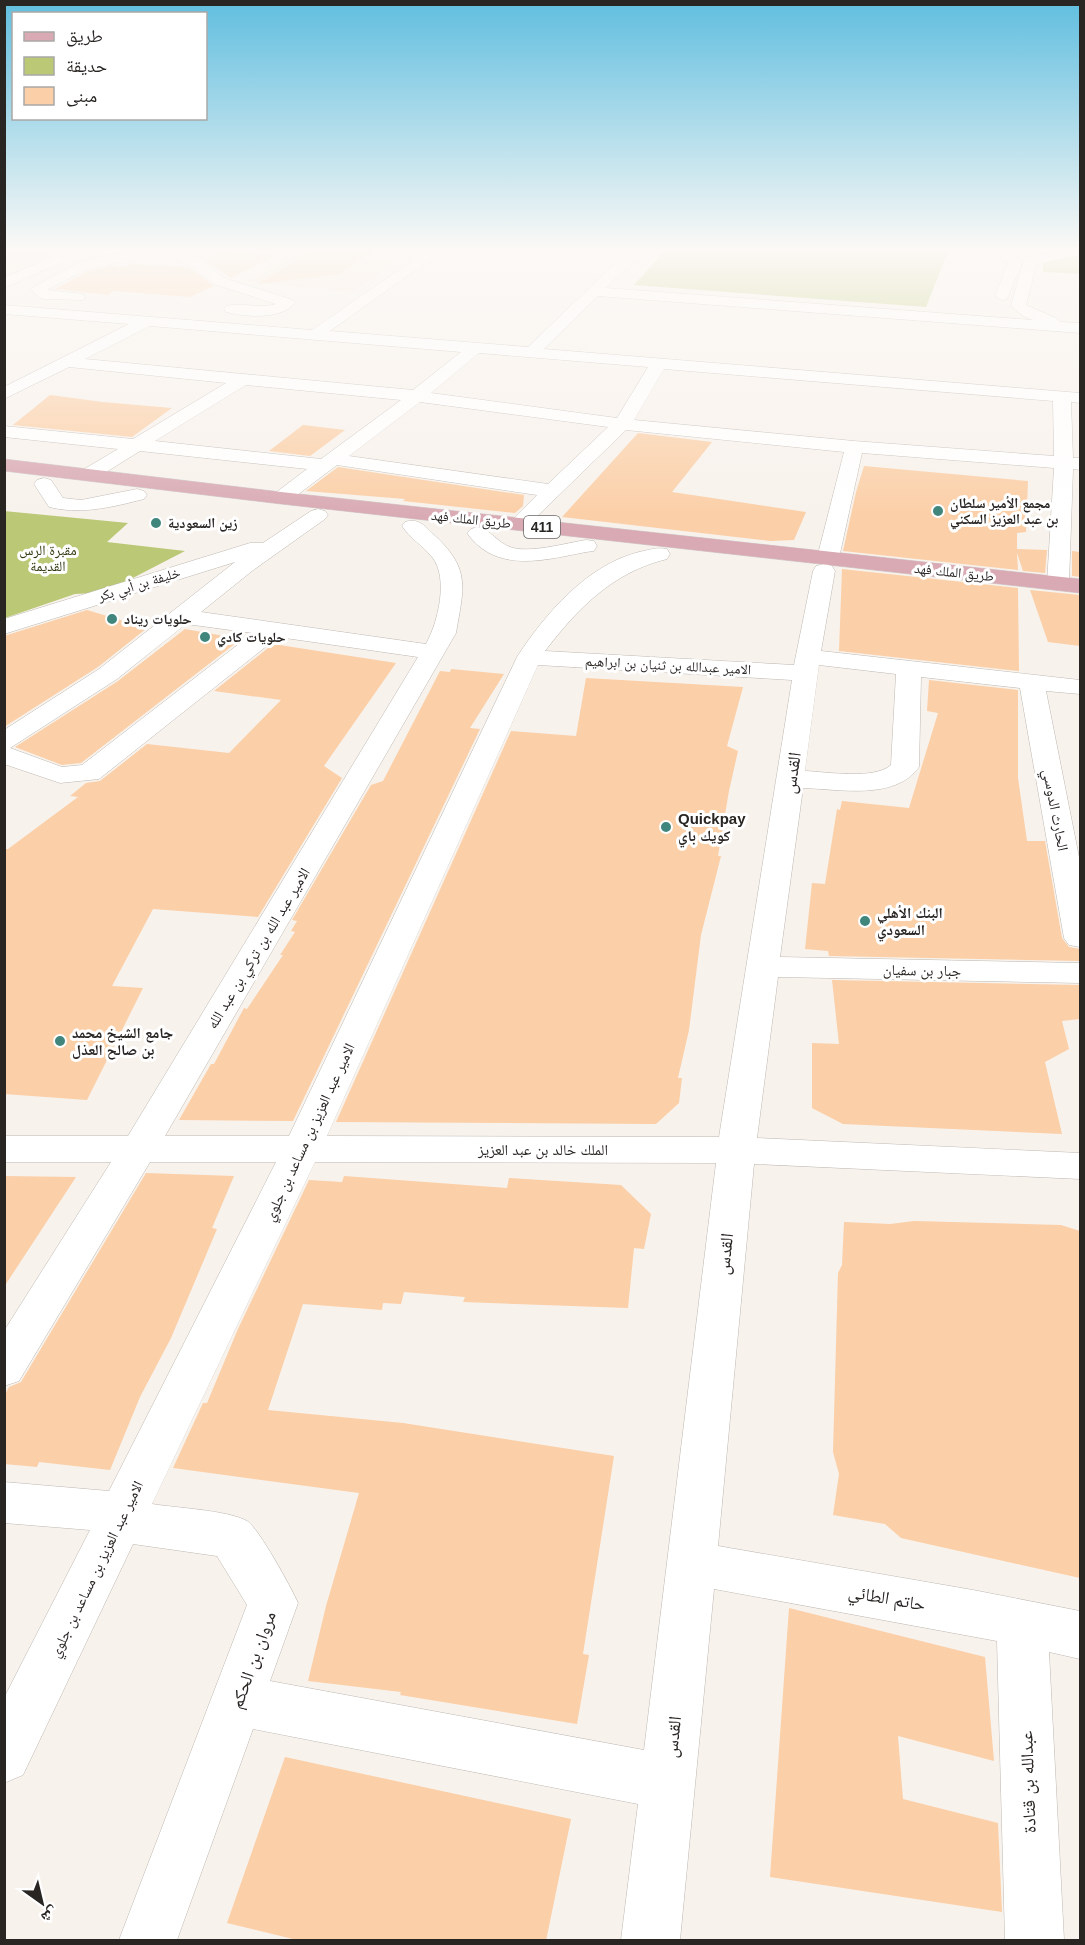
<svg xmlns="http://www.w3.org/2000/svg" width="1085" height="1945" font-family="Arial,'Noto Naskh Arabic',sans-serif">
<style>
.education{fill:#f7e6d4}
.green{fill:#bbc875}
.building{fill:#fbcfa7}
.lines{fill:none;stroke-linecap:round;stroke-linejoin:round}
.minor-casing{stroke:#beb8b2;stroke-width:1}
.major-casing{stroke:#d0cfcf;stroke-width:1}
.minor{fill:#fff;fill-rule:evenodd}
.major{fill:#d9aab3;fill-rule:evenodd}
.poi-dot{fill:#41867c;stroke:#fff;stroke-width:2}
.labels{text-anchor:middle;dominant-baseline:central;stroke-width:6;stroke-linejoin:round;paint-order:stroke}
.far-poi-label{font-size:14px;font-weight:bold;fill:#282523;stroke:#fff;text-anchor:start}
.far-street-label{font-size:14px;fill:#282523;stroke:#fff}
.shield{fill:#fff;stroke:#686665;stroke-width:1.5}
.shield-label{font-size:14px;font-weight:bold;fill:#282523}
.far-park-label{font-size:14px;fill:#32380f;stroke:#fff}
.street-label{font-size:15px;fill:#282523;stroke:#fff}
.poi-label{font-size:15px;font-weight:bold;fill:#282523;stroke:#fff;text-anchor:start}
.near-street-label{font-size:18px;fill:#282523;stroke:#fff}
</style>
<rect width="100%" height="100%" fill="#f8f2ec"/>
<g class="education">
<path d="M4,247H66L5,275Z"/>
<path d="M293,255L395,263L353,292L247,282Z"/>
</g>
<g class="green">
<path d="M668,247H926L949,249L926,307L634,285Z"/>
<path d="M1080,254V274L1043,272V263Z"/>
<path d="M4,511L128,523L107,542L185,551L125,582L94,593L75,594L5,618Z"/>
</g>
<g class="building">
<path d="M319,247H378L340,274L257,284Z"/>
<path d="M221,252L275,256L231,278L205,260Z"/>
<path d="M131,264L189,267L214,286L190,297L114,291L108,295L55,289L88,271L111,266L125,267Z"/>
<path d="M50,395L103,402L172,408L132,437L13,425Z"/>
<path d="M303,425L345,430L310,456L269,451Z"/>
<path d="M638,433L712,442L672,492L806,512L794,540L770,541L562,517Z"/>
<path d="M864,466L1028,481L1026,532L1017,533V549L1047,550L1045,573L1023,571L1017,553L1018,570L843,551L856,492Z"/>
<path d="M338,467L524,495L523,506L515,513L403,501L405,499L306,491Z"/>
<path d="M1072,551L1080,552V577L1072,576Z"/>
<path d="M842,569L1018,588L1019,671L839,651Z"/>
<path d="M1030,590L1080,595V646L1048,642Z"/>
<path d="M87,610L147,628L98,667L4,727V636Z"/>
<path d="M185,629L241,639L81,763L62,765L15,747L118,681Z"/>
<path d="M273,644L396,663L324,766L342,778L258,917L153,909L112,986L143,988L87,1100L4,1094V849H8L78,797L70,796L86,783L100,781L147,744L229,753L281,700L214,691Z"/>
<path d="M451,669L504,674L470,728L480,729L293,1121L179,1120L211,1064H214L244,1008L247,1009L283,955H280L295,932L291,931L297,921L292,920L371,785L383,781L440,671L450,672Z"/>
<path d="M586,678L743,687L727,746L738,751L729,791L718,856H721L701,935L689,1030L678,1078H682L679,1103L656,1124L336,1122L511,731L576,736Z"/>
<path d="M929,680L1018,690V778L1027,841H1045L1062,938L1069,947L1080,949V961L829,956L828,951L805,949L812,883L825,884L837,809L840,810L842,801L909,808L938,713L927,711Z"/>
<path d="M832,980L1080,985V1019L1062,1021L1069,1049L1045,1062L1062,1134L843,1124L812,1108V1043L839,1044Z"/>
<path d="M146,1173L234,1176L212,1228L217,1229L171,1338L140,1397L110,1470L39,1462L37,1467L4,1464V1396L9,1387L21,1382Z"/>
<path d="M4,1176L76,1177L4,1287Z"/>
<path d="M344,1176L507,1188L509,1178L621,1185L651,1214L644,1249L634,1248L628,1308L463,1302L465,1297L404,1292L401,1304L383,1303L382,1310L303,1304L268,1410L403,1423L614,1456L583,1654L589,1655L577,1724L400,1695L401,1692L308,1681L326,1606L359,1493L173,1468L203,1403H207L238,1329L309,1180L342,1182Z"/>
<path d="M914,1221L1061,1225L1080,1231V1578L901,1538L885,1524L833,1515L839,1474L833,1452L838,1273L842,1265L844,1222L890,1224Z"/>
<path d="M789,1608L985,1657L994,1761L898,1736L903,1799L998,1823L1002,1912L770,1877Z"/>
<path d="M285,1757L571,1819L546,1941H301L227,1923Z"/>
</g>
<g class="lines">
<g class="minor-casing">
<g id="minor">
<path d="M145,247H165L141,258L87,269L47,290L83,294L85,297L83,300L45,299L40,298L30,289L78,263Z"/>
<path d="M179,247H195L187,253L202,260L224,278L293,300L295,303C281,320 245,317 226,312L224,309L226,306C242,302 259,309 276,304L214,284L192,266L175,258L173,252Z"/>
<path d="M432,247H448L330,331L528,347L632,247H647L606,288L1033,320L1023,316L1011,306L1023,263L1025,260L1050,252L1080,247V255L1053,260L1036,265L1026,305L1058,319L1061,322L1080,323V333L598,296L544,349L1080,393V403L1071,402L1073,458H1080V470L1073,469L1069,583L1066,588L1058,590L1050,588L1047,583L1054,468L862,453L839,558L836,563L828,565L820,563L817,558L844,452L626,430L525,528L518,530L511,528L508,524L537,495L337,465L288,502H274L271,498L274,494L307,469L140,451L95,479H81L78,475L81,471L118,449L4,437V426L133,439L226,383L69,367L4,399V387L129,324L4,314V305L312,330ZM150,326L461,352L413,390L85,359ZM479,353L648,367L617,418L431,393ZM664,369L1053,401L1054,456L854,441L634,420ZM246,385L401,400L321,459L155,441ZM420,402L608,427L548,484L349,456Z"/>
<path d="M978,247C996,247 1012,247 1022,263L1007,299L1002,300L995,296L1008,263L1006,259L980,250Z"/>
<path d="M57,255L64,259L62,262L4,288V278Z"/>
<path d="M44,478L51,480L63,498L81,500L137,489L144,491L147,495L144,499C113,507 81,515 49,507L34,484L37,480Z"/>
<path d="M318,509L325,511L328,515L325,519L252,571L201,612L426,644C438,622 449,578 432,557C423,546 410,538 402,526L405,522C418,518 424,525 433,534C471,568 464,587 456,633L165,1136H289L517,657C545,614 587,565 639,552C649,550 657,547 667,549L670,554L667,559C613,572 578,608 545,651L794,665L813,571L816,566L824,564L832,566L835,571L821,651L1080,680V694L1046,691L1080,862V947L1069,945L1064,938L1020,688L921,677L919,767C895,801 839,789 803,788L780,957L1080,963V983L778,977L757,1138L1080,1153V1179L754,1164L718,1546L973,1590L1080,1611V1659L1049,1652L1064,1940H1005L997,1641L714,1589L680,1940H621L638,1804L253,1729L177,1940H119L247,1605L217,1556L133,1544L23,1775L4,1783V1698L90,1530L4,1523V1482L109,1491L276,1162H150L19,1381L4,1386V1331L111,1162H4V1136H128L418,657L278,637L99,779L60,783L4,764V730L99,669L235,562L4,634V619L250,543H263L311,511ZM186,624L253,633L82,765L62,767L10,748L117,679ZM538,665L792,680L719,1137L327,1136ZM819,665L896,674L891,765C874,780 828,772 805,771ZM315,1162L716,1163L644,1750L270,1681L298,1603C292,1589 258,1527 247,1521C227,1510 176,1508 152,1504Z"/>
<path d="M478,527C491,530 498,543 510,547C529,554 566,543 586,540L594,541L597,546L594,551L586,552C545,560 496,574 467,533L471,529Z"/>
</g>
</g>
<g class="major-casing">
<path id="major" d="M4,459L281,492L1080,579V593L281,504L4,471Z"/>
</g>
<use href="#minor" class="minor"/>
<use href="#major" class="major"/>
</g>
<linearGradient id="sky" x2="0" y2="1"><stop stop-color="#60bedf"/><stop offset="0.48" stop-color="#fcf9f6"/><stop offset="1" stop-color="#fcf9f6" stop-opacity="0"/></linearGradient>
<rect width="1085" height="519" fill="url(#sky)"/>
<g class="poi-dot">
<circle cx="938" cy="511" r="6"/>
<circle cx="156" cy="523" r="6"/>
<circle cx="112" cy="619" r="6"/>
<circle cx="205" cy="637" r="6"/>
<circle cx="666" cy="827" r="6"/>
<circle cx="865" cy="921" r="6"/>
<circle cx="60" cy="1041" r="6"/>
</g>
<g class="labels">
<g class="far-poi-label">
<text x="950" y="503">مجمع الأمير سلطان<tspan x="950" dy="16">بن عبد العزيز السكني</tspan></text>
<text x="168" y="523">زين السعودية</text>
<text x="124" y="619">حلويات ريناد</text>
<text x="217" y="637">حلويات كادي</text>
</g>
<g class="far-street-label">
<text transform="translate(471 519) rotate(6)">طريق الملك فهد</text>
<text transform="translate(954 572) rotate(6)">طريق الملك فهد</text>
<text transform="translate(139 584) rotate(-17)">خليفة بن أبي بكر</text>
<text transform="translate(668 665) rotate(3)">الامير عبدالله بن ثنيان بن ابراهيم</text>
</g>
<rect class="shield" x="524" y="516" width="36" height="22" rx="4.5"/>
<g class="shield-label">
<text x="542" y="527">411</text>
</g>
<g class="far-park-label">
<text x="48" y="550">مقبرة الرس<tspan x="48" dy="16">القديمة</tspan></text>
</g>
<g class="street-label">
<text transform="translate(1056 810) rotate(79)">الحارث الدوسي</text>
<text transform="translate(258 948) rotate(-59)">الامير عبد الله بن تركي بن عبد الله</text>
<text transform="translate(922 970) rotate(1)">جبار بن سفيان</text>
<text transform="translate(309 1132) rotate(-65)">الامير عبد العزيز بن مساعد بن جلوي</text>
<text x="543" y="1149">الملك خالد بن عبد العزيز</text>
<text transform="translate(96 1569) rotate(-64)">الامير عبد العزيز بن مساعد بن جلوي</text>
</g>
<g class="poi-label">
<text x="678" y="818">Quickpay<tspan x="678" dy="17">كويك باي</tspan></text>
<text x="877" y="912">البنك الأهلي<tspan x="877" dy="17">السعودي</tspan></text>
<text x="72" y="1032">جامع الشيخ محمد<tspan x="72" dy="17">بن صالح العذل</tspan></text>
</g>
<g class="near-street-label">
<text transform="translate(792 773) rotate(-82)">القدس</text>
<text transform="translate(725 1254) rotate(-84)">القدس</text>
<text transform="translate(887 1598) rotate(10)">حاتم الطائي</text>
<text transform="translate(253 1660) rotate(-70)">مروان بن الحكم</text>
<text transform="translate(673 1737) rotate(-84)">القدس</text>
<text transform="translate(1028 1782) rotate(-92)">عبدالله بن قتادة</text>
</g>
</g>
<rect width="1085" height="1945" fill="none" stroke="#282523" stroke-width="12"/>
<rect x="12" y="12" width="195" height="108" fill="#ffffff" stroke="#a9a8a7" stroke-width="1.5"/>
<rect x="24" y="32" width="30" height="9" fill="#d9aab3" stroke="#a9a8a7" stroke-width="1.5"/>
<text x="66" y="42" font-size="18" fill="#282523">طريق</text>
<rect x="24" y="57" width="30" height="18" fill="#bbc875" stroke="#a9a8a7" stroke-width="1.5"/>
<text x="66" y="72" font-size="18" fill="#282523">حديقة</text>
<rect x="24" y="87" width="30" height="18" fill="#fbcfa7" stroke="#a9a8a7" stroke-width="1.5"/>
<text x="66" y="102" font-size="18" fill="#282523">مبنى</text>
<g transform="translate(42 1903) rotate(146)" stroke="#ffffff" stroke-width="4.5" paint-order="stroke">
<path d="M0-4.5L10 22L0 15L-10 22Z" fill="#282523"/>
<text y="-9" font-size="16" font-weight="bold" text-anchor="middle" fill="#282523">ش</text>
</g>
</svg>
